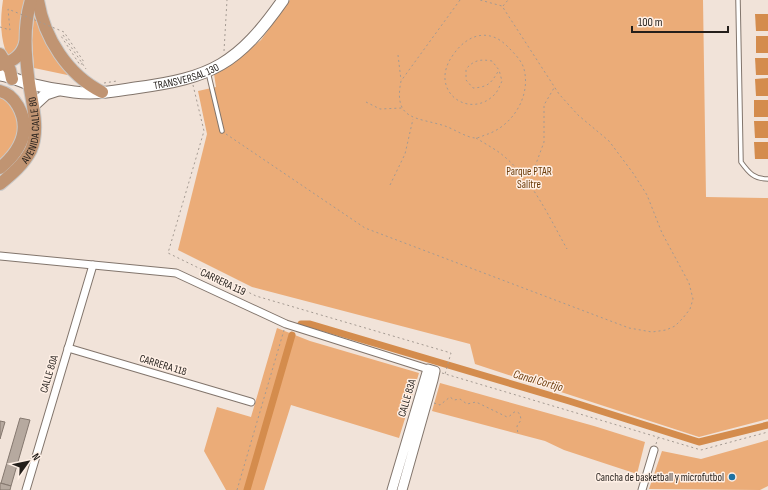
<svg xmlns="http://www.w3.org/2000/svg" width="768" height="490" font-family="'Sofia Sans Condensed',sans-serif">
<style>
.green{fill:#ebac78}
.water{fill:#d48c4d}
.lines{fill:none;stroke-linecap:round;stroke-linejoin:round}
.canal{stroke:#d48c4d;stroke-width:7}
.building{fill:#b6a99f;stroke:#85786f}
.service-casing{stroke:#82756c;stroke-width:5.5}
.minor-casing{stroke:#82756c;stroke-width:9}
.tertiary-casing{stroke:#82756c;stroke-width:11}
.secondary-casing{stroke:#82756c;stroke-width:13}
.trunk-casing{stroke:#cac9c8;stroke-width:14}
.path{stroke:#a49a92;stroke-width:1;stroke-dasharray:2 3;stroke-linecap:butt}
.service{stroke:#fff;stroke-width:3.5}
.minor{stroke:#fff;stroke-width:7}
.tertiary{stroke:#fff;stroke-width:9}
.secondary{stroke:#fff;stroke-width:11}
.trunk{stroke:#c09472;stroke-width:12}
.path-bridge{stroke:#a49a92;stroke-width:1;stroke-dasharray:2 3;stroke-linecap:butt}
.poi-dot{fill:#1f72a3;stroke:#fff0e6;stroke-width:1.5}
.labels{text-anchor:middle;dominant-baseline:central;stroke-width:3;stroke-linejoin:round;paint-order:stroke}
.street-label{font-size:11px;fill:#241f1b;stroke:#fff0e6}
.park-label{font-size:11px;fill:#6c3c0a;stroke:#fff0e6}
.poi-label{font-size:11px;fill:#241f1b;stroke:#fff0e6;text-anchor:end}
.water-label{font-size:12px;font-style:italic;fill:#704010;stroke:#fff0e6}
</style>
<rect width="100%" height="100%" fill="#f1e3d9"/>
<g class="green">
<path d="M3,0H25C23,18 24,46 8,57C0,39 0,20 3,0Z"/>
<path d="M290,0H703L706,197L768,198V419L699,437L475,364L470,344L252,287L178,250L207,134L198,91L216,87L214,74L236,60L261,40Z"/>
<path d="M34,16L42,33L72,76L34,68L32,40Z"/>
<path d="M0,95L13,104C22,135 20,137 0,161Z"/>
<path d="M277,328L310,341L419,373L399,438L291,405L264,490H226L204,451L217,407L251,417Z"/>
<path d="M440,383L594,426L645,442L637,474L564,450L545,441L432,411Z"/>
<path d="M768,440V486L760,490L649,489L662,451L701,459Z"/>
</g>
<g class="water">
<path d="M755,14H768V31H756Z"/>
<rect x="756" y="36" width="12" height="17"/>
<path d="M755,58H768V75H756Z"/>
<path d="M768,78V96H756L755,79Z"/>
<rect x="754" y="100" width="14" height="17"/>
<path d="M754,121H768V138H755Z"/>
<path d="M754,142H768V159H755Z"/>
</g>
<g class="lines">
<g class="canal">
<path d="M301,324H310L569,401L699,442L768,425"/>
<path d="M247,490L292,335"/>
</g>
</g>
<g class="building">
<path d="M20,418L30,420L11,486L1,483Z"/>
<path d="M0,421L5,422L0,439Z"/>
<path d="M0,483L11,486L10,490H0Z"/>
</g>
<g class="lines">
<g class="service-casing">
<g id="service">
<path d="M738,0L741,162C749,173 754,179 768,179"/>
<path d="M208,72L222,131"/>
</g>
</g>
<g class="minor-casing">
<g id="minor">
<path d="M0,256L176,273L286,324L428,369"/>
<path d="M68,348L251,402"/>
<path d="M26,490L93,265"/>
<path d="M642,490L654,450"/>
</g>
</g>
<g class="tertiary-casing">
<path id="tertiary" d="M392,490L428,369L435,371L433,380L402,490"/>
</g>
<g class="secondary-casing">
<g id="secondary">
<path id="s1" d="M0,75C9,76 18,80 26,83C42,87 58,90 74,92C95,95 115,91 135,88C212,78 238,64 283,0"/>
<path d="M33,106L46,94L58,90"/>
</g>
</g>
<g class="trunk-casing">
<g id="trunk">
<path d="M38,0C44,38 68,75 102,92"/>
<path d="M0,54L10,70L12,79"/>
<path d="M0,65C12,62 22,56 25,43"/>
<path d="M0,91C9,93 14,99 18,106C32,131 19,152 0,168"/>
<path id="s2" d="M0,184C12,174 24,164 31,150C40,129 32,104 29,83C25,55 23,27 31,0"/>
</g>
</g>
<g class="path">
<path d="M460,0L401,81C393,121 417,117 445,126C454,129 467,138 476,138C479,138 484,135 488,134C513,125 531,96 524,69C522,61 514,53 508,47C490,28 468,33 453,55C427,91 470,121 495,94C498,91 500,85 502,81L499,70L492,61C480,59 474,60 466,69V80L473,88C489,87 491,83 499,70"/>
<path d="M503,6L508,0"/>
<path d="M63,35L86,69"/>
<path d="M224,51L227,0"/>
<path d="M398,55L401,80"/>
<path d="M104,83L117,81"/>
<path d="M193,85L204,131L168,253L256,296L451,353L445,374"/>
<path d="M366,102L380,109L402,108"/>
<path d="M226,134L365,228L629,328L652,332L666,330L675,326L683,318L690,309L693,299L689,283L662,233L647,195L633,173L609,141L578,115L559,94L502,6L480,0"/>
<path d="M476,138C484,143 493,148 500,153C531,177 548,215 567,249"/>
<path d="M390,185L405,154L413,119"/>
<path d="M532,186L533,172L544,142V105L554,88"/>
<path d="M442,373L701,450L768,432"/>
<path d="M434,403L440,405L450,397L454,400L460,399L467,404L476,402L507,417C513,416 513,408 520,414L521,420L517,426L518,435"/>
<path d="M656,444L658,438"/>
<path d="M237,490L284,330"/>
</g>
<use href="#service" class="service"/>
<use href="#minor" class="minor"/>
<use href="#tertiary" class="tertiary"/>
<use href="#secondary" class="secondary"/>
<use href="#trunk" class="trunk"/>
<path class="path-bridge" d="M0,27L10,30L8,9L64,32L84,62L80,65L61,36L63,35"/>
</g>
<circle class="poi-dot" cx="732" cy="477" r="4"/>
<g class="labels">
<g class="street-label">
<text stroke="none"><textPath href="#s1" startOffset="190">TRANSVERSAL 130</textPath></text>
<text stroke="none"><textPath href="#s2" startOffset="66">AVENIDA CALLE 80</textPath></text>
<text transform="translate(223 282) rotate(25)">CARRERA 119</text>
<text transform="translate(163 365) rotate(17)">CARRERA 118</text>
<text transform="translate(49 374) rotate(-73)">CALLE 80A</text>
<text transform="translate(407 398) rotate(-73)">CALLE 83A</text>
</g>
<g class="park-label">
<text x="529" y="171">Parque PTAR<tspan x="529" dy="13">Salitre</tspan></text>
</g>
<g class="poi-label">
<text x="724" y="477">Cancha de basketball y microfutbol</text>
</g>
<g class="water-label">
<text transform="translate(538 381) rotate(16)">Canal Cortijo</text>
</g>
</g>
<g transform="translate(28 462) rotate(57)" stroke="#fff0e6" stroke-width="3" paint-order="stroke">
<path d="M0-3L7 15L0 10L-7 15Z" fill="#241f1b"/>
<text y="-6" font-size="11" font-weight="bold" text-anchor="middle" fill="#241f1b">N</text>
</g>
<path d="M632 26v6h96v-6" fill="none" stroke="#241f1b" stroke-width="2"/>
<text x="638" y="26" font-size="12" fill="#241f1b" stroke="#fff0e6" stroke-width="3" paint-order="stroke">100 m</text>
</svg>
